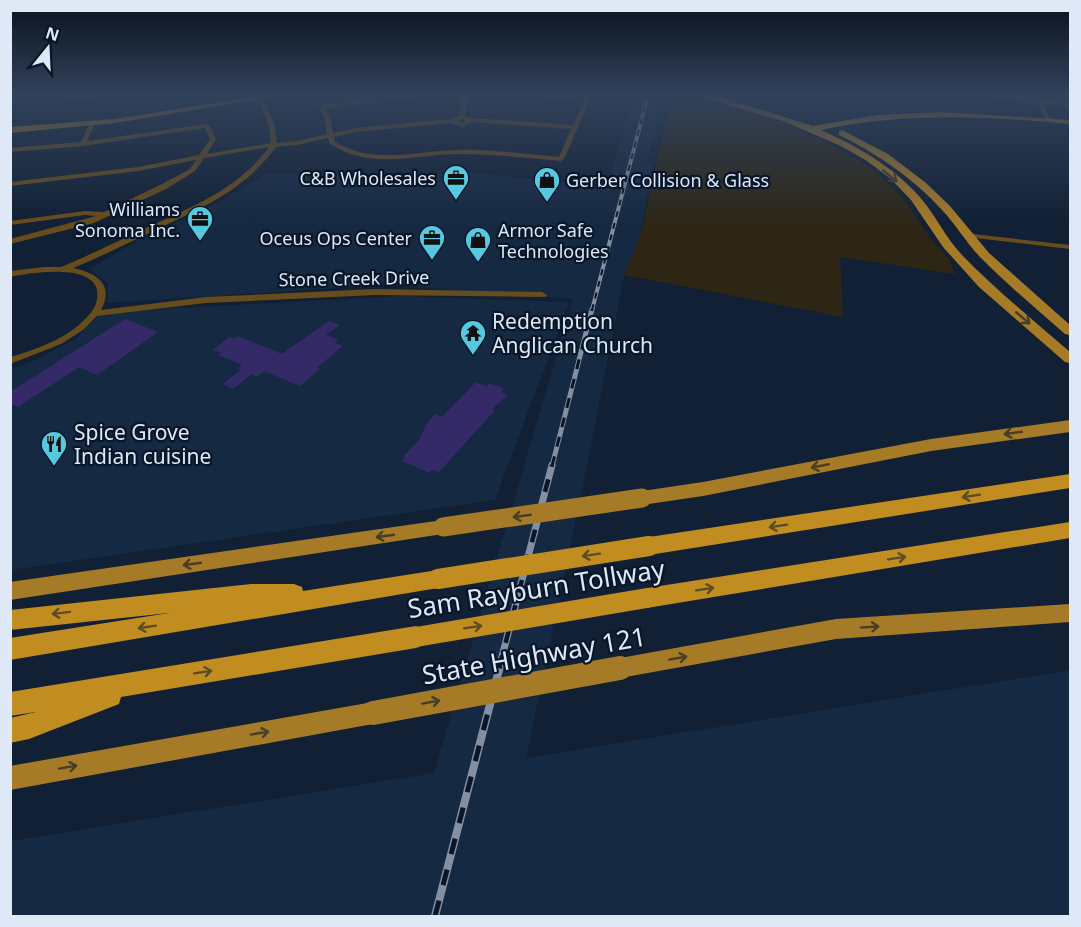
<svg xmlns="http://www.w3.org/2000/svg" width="1081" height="927" font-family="'Noto Sans',sans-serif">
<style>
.built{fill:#162942}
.industrial{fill:#2d2615}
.building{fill:#352a68}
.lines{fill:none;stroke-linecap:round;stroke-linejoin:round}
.minor{fill:#674d1c;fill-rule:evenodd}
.major{fill:#a67b27;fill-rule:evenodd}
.highway{fill:#c18d20;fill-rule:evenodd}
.rail-far3-casing{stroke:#8490a1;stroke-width:4}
.rail-far2-casing{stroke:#8490a1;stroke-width:5}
.rail-far1-casing{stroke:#8490a1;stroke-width:7}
.rail-casing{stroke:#8490a1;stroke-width:8}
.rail-far3{stroke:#081629;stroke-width:2;stroke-dasharray:6;stroke-linecap:butt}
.rail-far2{stroke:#081629;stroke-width:3;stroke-dasharray:10;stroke-linecap:butt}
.rail-far1{stroke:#081629;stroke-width:4.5;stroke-dasharray:13;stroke-linecap:butt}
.rail{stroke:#081629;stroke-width:5;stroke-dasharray:16;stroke-linecap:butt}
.major-bridge-far1{stroke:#a67b27;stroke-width:19}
.major-bridge{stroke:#a67b27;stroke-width:24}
.highway-bridge{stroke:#c18d20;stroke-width:20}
.oneway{stroke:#473e28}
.oneway2{stroke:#5b4c25}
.labels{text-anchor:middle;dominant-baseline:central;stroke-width:4.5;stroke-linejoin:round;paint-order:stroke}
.far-poi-label{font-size:18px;fill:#dee8f6;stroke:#081629;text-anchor:end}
.far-street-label{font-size:18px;fill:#dee8f6;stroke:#081629}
.poi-label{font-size:21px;fill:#dee8f6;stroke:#081629;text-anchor:start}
.near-street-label{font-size:26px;fill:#dee8f6;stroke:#081629}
</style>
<rect width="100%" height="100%" fill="#112034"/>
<g class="built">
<path d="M634,95H665L647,163L653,164L640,236L624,275L586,471L526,758L1070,670V916H11V841L434,773L573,299L385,285L107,303L108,284L90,269L141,238L215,204L268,173L393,176L476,173L607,187Z"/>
<path d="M402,296L569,302L495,500L11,570L10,369L31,362L75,339L103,312Z"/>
</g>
<path class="industrial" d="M672,95L718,102L765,114L834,146L873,169L903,198L932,240L949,259L955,274L840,257L843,317L624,275L640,236Z"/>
<g class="building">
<path d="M125,319L158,332L97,375L79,367L18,407L10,403V392Z"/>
<path d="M329,321L340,325L326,335L338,340L335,343L343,346L316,368L320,369L300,386L264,371L257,377L252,374L233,389L223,384L241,370L238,368L242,365L218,355L221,353L213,350L230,337L234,339L237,336L282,354Z"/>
<path d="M476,382L487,387L489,383L503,388L501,392L508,395L492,409L495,410L439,472L431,470L430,473L402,461L405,457H403L419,440L427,423L435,414L442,417Z"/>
</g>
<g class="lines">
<g class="minor">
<path d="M85,95H113L51,102L48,100Z"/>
<path d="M256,95H262L275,126L277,143L297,141L327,134L324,117L318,107L321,105L411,95H433L325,108L330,117L333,133L355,128L450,119L459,116L462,95H468L465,116L472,118L573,125L584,101L518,95H549L590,100L564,159L561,161C527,158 494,154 460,154C413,154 373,171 330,144L328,138L297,145L276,147C243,192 201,208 153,231C126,244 100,257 73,268C96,273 115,284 101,310L206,297L375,289L542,292L547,295L545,297L375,295L206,303L97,316L83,330L61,344L10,364V357C39,349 77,335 94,308C97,303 98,296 97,290C91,263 29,273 10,277V271L44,267H61C90,255 118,241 146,228C192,207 238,189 269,147L204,158L195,171L166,189L94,223L10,244V239L96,216L85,215L10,225V221L85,211L104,212L160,185L190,169L196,160L138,171L10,186V182L138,167L199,155L210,139L205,128L83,146L10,152V148L81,142L89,124L92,122L95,124L87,141L207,124L210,126L216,139L207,154L271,143L269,126ZM462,119L466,120L462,123L457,121ZM472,122L571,129L559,157C525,154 491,149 457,150C415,151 374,165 335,142L334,137L355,132L451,123L463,127Z"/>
<path d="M976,95H998L1070,103V107L1043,104L1049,116L1059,121L1056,123L1045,118L1037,103Z"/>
<path d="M964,233L1070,245V249L967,237H964Z"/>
</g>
<g class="major">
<path d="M263,95H285L115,123L10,133V127L115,119Z"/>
<path d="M695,95H711L730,100L813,126L877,115L941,112L1070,120V124C986,116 904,112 821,130C857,146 892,166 919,196C935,214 945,237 962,255C996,290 1033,320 1070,352V363L1065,362L979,287L943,247L911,200L891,179L867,161L841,146L783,121Z"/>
<path d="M842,130L888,154L926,183L950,206L989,253L1070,325V335L1065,334C1036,309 1007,284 980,257C966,242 956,225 942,210C913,178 878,154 839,135V131Z"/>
<path d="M1070,420V432L931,451L703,496L642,505L636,503L633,498L636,493L642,491L703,482L931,439Z"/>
<path d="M443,520L449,522L452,527L449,532L443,534L10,600V582Z"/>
<path d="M1070,604V622L836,639L620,678L612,675L609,668L612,661L620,658L836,619Z"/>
<path d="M373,702L381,705L384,713L381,721L373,724L10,790V766Z"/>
</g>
<g class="highway">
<path d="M1070,474V488L649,555L642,552L639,546L642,540L649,537Z"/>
<path d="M1070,522V538L647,608L639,605L636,598L639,591L647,588Z"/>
<path d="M438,570L445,572L449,579L445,586L438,588L10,660V638L169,613L10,630V610L251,584H294L302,587L303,591Z"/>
<path d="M416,626L424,629L427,637L424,645L416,648L121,697L119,704L29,739L10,743V718L36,712L10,716V692Z"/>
</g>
<g class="rail-far3-casing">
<path id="rail-far3" d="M592,310L648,95"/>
</g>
<g class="rail-far2-casing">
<path id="rail-far2" d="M552,466L592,309"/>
</g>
<g class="rail-far1-casing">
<path id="rail-far1" d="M499,668L552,465"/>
</g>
<g class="rail-casing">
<path id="rail" d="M435,916L500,666"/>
</g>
<use href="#rail-far3" class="rail-far3"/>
<use href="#rail-far2" class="rail-far2"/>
<use href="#rail-far1" class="rail-far1"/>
<use href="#rail" class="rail"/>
<path class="major-bridge-far1" d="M443,527L642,498"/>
<path class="major-bridge" d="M373,713L620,668"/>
<g class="highway-bridge">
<path d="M438,579L649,546"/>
<path d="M416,637L647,598"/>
</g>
</g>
<defs><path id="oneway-shaft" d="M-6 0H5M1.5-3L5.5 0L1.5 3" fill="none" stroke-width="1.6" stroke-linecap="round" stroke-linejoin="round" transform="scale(1.5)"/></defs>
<g class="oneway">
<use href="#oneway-shaft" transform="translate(890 176) rotate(40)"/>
<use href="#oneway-shaft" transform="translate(1023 318) rotate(40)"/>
<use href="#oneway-shaft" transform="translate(1013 433) rotate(172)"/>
<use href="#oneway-shaft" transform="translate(820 466) rotate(169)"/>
<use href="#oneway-shaft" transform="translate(522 516) rotate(172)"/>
<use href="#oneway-shaft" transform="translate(385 536) rotate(172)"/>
<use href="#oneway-shaft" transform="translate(192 564) rotate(172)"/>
<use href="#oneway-shaft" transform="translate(870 627) rotate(-4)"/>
<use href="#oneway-shaft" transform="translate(678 658) rotate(-10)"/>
<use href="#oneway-shaft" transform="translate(431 702) rotate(-10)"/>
<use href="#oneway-shaft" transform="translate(260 733) rotate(-10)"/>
<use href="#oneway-shaft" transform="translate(68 767) rotate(-10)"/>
</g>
<g class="oneway2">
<use href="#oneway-shaft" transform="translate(971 496) rotate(171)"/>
<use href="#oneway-shaft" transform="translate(778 526) rotate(171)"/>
<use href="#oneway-shaft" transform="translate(591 555) rotate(171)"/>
<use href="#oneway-shaft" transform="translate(897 558) rotate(-9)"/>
<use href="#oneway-shaft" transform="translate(705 589) rotate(-9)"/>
<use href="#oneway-shaft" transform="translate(61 613) rotate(173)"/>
<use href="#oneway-shaft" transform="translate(147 627) rotate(171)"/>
<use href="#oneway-shaft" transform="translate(473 627) rotate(-9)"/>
<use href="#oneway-shaft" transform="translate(203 672) rotate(-9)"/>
</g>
<linearGradient id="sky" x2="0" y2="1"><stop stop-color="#09121d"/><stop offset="0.42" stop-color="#32425c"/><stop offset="1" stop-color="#32425c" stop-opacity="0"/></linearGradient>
<rect width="1081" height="225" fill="url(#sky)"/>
<defs>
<g id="office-pin" transform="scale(1.35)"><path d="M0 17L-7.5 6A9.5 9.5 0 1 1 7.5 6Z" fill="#56c9e1" stroke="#081629"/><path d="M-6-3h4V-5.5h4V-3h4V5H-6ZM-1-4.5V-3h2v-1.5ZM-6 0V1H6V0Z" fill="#111"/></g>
<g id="shop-pin" transform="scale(1.35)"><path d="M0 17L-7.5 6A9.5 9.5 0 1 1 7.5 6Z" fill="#56c9e1" stroke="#081629"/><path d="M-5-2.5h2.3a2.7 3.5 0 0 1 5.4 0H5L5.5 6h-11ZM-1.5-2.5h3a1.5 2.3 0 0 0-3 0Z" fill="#111"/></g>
<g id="temple-pin" transform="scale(1.35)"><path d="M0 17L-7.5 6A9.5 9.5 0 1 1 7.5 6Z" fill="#56c9e1" stroke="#081629"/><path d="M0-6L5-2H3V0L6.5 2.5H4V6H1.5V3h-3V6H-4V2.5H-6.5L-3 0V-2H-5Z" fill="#111"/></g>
<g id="restaurant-pin" transform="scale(1.35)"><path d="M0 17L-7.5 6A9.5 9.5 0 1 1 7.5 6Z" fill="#56c9e1" stroke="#081629"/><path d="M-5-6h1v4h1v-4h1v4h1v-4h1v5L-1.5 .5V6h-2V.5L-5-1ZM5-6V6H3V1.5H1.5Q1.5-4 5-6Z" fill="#111"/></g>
</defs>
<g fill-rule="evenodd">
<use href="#office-pin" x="456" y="178"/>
<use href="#shop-pin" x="547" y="180"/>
<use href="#office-pin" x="200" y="219"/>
<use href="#office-pin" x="432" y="238"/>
<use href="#shop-pin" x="478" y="240"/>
<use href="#temple-pin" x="473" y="333"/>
<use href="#restaurant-pin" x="54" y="444"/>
</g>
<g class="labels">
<g class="far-poi-label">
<text x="436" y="178">C&amp;B Wholesales</text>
<text x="566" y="180" text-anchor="start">Gerber Collision &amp; Glass</text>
<text x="180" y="209">Williams<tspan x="180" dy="21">Sonoma Inc.</tspan></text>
<text x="498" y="230" text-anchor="start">Armor Safe<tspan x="498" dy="21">Technologies</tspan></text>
<text x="412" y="238">Oceus Ops Center</text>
</g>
<g class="far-street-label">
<text transform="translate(354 278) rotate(-1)">Stone Creek Drive</text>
</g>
<g class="poi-label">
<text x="492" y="321">Redemption<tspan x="492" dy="24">Anglican Church</tspan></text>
<text x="74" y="432">Spice Grove<tspan x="74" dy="24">Indian cuisine</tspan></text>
</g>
<g class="near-street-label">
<text transform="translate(536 588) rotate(-9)">Sam Rayburn Tollway</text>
<text transform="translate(534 655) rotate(-10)">State Highway 121</text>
</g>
</g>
<rect width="1081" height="927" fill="none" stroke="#dee8f6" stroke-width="24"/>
<g transform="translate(48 48) rotate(18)" stroke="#081629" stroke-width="4.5" paint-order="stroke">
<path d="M0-4.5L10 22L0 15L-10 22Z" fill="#dee8f6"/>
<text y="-9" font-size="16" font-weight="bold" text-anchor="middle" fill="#dee8f6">N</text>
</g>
</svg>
